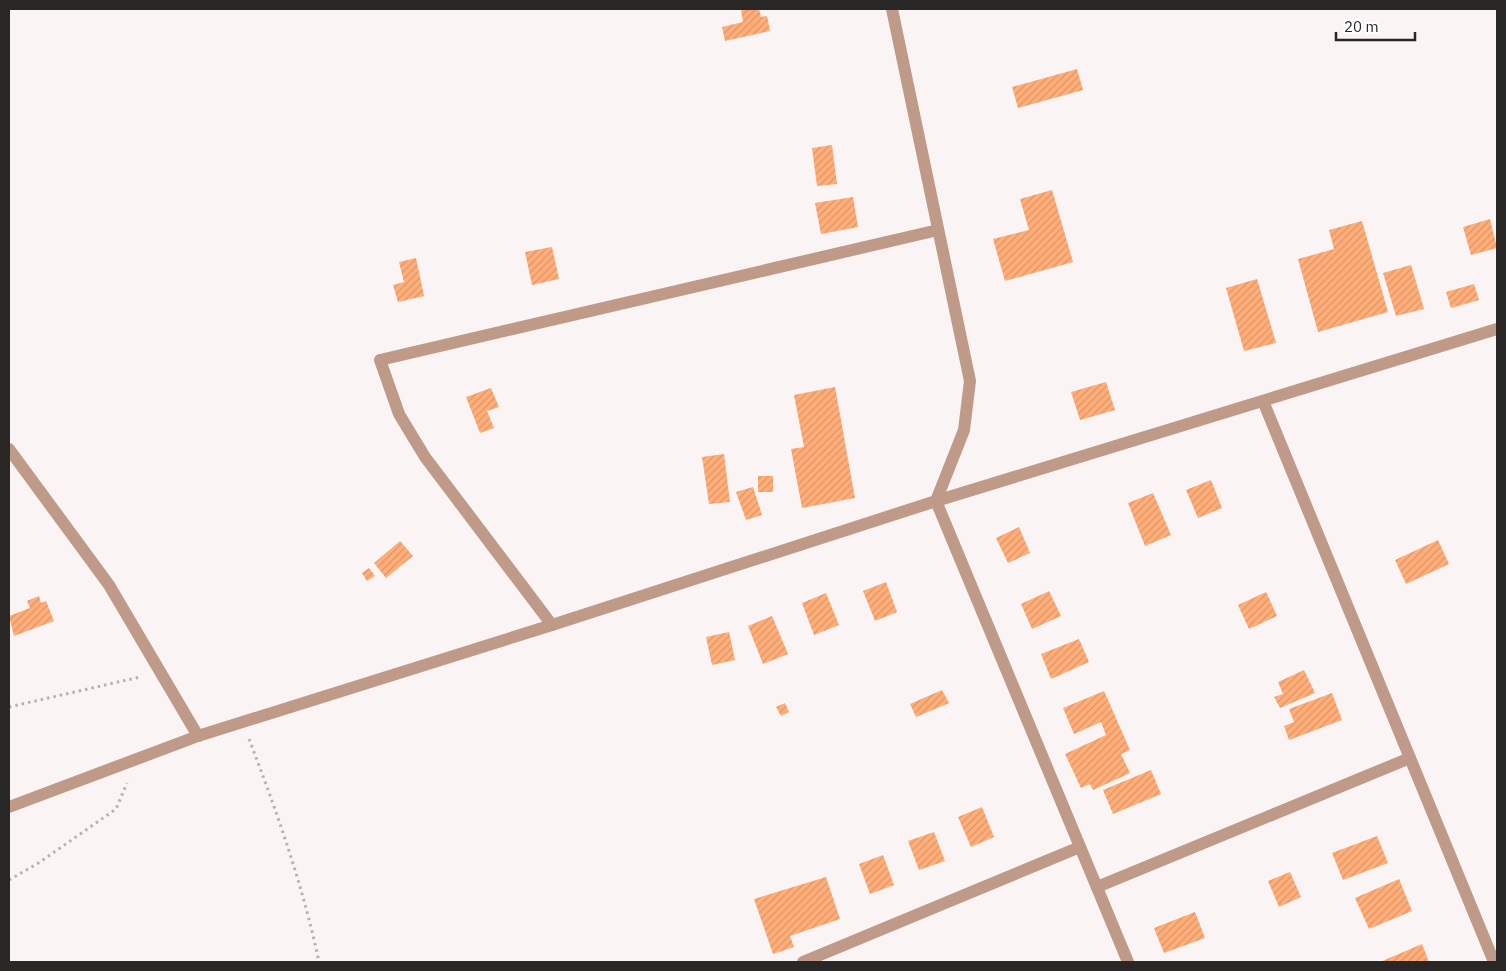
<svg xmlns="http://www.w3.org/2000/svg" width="1506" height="971" font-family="'IBM Plex Sans',sans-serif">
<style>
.building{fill:url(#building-hatch)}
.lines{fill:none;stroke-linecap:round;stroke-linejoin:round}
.path{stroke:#b6b2b1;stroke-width:3;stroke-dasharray:2.5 4;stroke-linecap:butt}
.minor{stroke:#c09a88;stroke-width:12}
</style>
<defs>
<pattern id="building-hatch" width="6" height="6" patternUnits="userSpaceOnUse" patternTransform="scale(1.25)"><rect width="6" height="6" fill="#ffae79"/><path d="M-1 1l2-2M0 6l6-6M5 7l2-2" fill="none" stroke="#db9668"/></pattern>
</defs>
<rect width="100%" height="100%" fill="#faf5f4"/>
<g class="building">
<path d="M759,9L761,17L767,16L770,31L725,41L722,27L743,22L741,10Z"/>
<path d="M1077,69L1083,90L1018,108L1012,87Z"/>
<path d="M832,145L837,184L817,186L812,148Z"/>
<path d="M1052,190L1073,262L1005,281L993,239L1029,230L1020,199Z"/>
<path d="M853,197L858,227L821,234L815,203Z"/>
<path d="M1490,219L1497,248L1471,255L1463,227Z"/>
<path d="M1362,221L1388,312L1318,332L1298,259L1334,249L1329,230Z"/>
<path d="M552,247L559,279L532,285L525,252Z"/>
<path d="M416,258L424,296L398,302L393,285L404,282L399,262Z"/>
<path d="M1411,265L1424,309L1396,316L1383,273Z"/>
<path d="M1257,279L1276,343L1244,351L1226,288Z"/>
<path d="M1474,284L1479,300L1451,308L1446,292Z"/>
<path d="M1106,382L1115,410L1080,420L1071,392Z"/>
<path d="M835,387L855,498L802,508L791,449L804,447L794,395Z"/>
<path d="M491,388L499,407L487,411L494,428L480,433L466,397Z"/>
<path d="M724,454L730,502L709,504L702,457Z"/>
<rect x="758" y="476" width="15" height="16"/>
<path d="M1211,480L1222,508L1198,518L1186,490Z"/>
<path d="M753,487L762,515L746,520L736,492Z"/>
<path d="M1153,493L1171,535L1145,546L1128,503Z"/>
<path d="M1019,527L1030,553L1008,563L996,538Z"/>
<path d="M1438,540L1449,564L1406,584L1395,560Z"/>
<path d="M400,541L413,556L386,578L374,563Z"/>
<path d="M369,568L375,576L367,581L362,573Z"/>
<path d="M886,582L897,612L875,621L863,591Z"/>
<path d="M1049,591L1061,616L1032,629L1021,604Z"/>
<path d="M1266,592L1277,616L1249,629L1238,605Z"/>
<path d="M826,593L839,625L814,635L802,603Z"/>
<path d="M39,596L41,603L46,601L54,621L14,636L9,616L30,608L27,601Z"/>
<path d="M772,616L788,654L763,664L748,626Z"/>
<path d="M729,632L735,660L712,665L706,637Z"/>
<path d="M1079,639L1089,662L1051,679L1041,654Z"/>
<path d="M1304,670L1315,693L1280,708L1274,697L1283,694L1278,682Z"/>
<path d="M942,690L949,703L916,717L910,704Z"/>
<path d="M1104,691L1130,750L1121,754L1130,773L1093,790L1090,784L1081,788L1065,754L1106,735L1101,722L1074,734L1063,708Z"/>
<path d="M1332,693L1342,720L1289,740L1284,726L1294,722L1289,709Z"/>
<path d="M785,703L789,712L781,716L776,707Z"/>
<path d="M1151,770L1161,794L1113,814L1103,790Z"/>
<path d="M982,807L994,837L971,847L958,817Z"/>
<path d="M934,832L945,861L919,870L908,841Z"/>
<path d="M1377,836L1388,863L1343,880L1332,853Z"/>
<path d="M883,855L894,885L870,894L859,864Z"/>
<path d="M1290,872L1301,897L1279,907L1268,881Z"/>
<path d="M826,877L840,919L790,936L794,947L773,954L754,899Z"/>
<path d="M1399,879L1412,911L1369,929L1355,898Z"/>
<path d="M1195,912L1205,938L1164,953L1154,928Z"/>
<path d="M1422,944L1429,962H1380Z"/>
</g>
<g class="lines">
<g class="path">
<path d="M9,707L140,677"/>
<path d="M249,739C277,812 303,886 319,962"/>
<path d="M9,880L40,862L116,809L127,783"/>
</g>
<g class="minor">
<path d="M892,9L970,381L964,430L936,501L1128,962"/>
<path d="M1263,401L1494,962"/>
<path d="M9,449L109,585L198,736"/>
<path d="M552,625L425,457L399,414L380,360L938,230"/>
<path d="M9,807L198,736L552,625L936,501L1497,329"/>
<path d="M1097,887L1410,758"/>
<path d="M803,962L1080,847"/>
</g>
</g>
<rect width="1506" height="971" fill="none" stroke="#292726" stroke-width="20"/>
<path d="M1336 32v8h79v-8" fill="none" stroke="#292726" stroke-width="2.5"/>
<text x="1344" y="32" font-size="15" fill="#292726" stroke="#ffffff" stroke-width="4" paint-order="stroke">20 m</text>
</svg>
